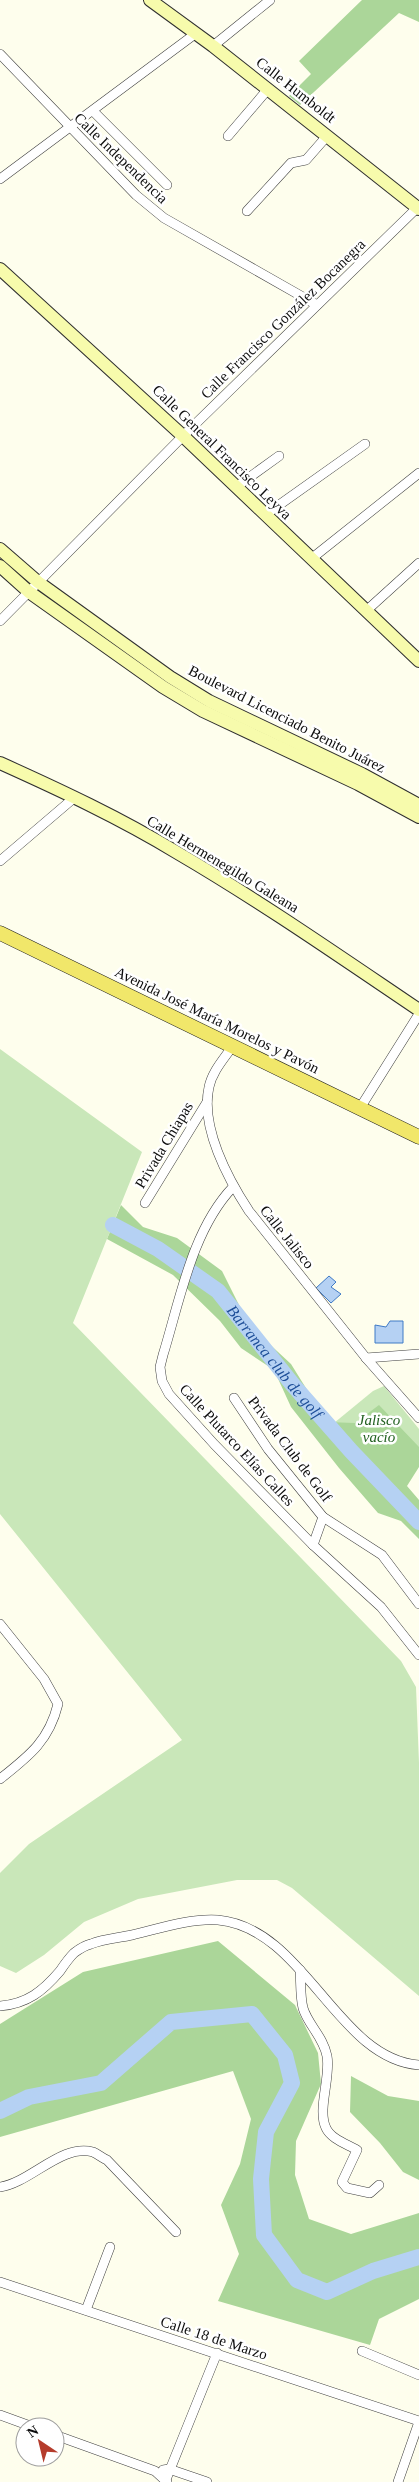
<svg xmlns="http://www.w3.org/2000/svg" width="419" height="2482" font-family="'Times New Roman',serif">
<style>
.green{fill:#c9e7b9}
.forest{fill:#abd699}
.water{fill:#b5d1f3;stroke:#3f7ac6}
.lines{fill:none;stroke-linecap:round;stroke-linejoin:round}
.river{stroke:#b5d1f3;stroke-width:16}
.street-casing{stroke:#404040;stroke-width:10}
.secondary-casing{stroke:#2f2f2f;stroke-width:14}
.primary-casing{stroke:#1e1e1e;stroke-width:15}
.street{stroke:#fff;stroke-width:9}
.secondary{stroke:#f7fbac;stroke-width:12}
.primary{stroke:#f1e76a;stroke-width:14}
.labels{text-anchor:middle;dominant-baseline:central;stroke-width:5;stroke-linejoin:round;paint-order:stroke}
.street-label{font-size:15px;fill:#0d0d0d;stroke:#fff}
.park-label{font-size:15px;font-style:italic;fill:#236121;stroke:#fff}
.water-label{font-size:16px;font-style:italic;fill:#1d4e98;stroke:#fff}
</style>
<rect width="100%" height="100%" fill="#fefeed"/>
<g class="green">
<path d="M0,1049L142,1152L73,1323L401,1661L416,1687L419,1763V1996L292,1888L277,1880H237L138,1899L84,1922L44,1955L16,1973L0,1966V1873L29,1844L182,1740L0,1514Z"/>
<path d="M384,1386L419,1429V1462L334,1423L373,1391Z"/>
</g>
<g class="forest">
<path d="M362,0H419V22L399,13L300,105L289,96L311,74L299,61Z"/>
<path d="M121,1205L143,1227L177,1238L222,1271L249,1325L291,1364L327,1422L355,1423L379,1405L419,1447V1467L407,1486L419,1500V1539L401,1521L378,1513L339,1468L291,1407L274,1370L241,1348L220,1321L173,1275L107,1239Z"/>
<path d="M218,1941L295,2005L318,2053L321,2084L296,2141L295,2175L309,2219L351,2234L419,2213V2299L379,2319L370,2345L218,2301L239,2254L221,2205L240,2164L251,2119L233,2071L0,2137V2024L83,1972Z"/>
<path d="M351,2076L388,2096L419,2101V2180L403,2172L380,2143L350,2112Z"/>
</g>
<g class="water">
<path d="M329,1276L336,1282L331,1287L341,1294L331,1303L316,1288Z"/>
<path d="M390,1321H403V1343H375V1325L386,1327Z"/>
</g>
<g class="lines">
<g class="river">
<path id="s1" d="M113,1225L158,1249L218,1291L293,1385L351,1451L419,1522"/>
<path d="M0,2111L29,2097L101,2083L171,2022L252,2014L285,2055L292,2083L266,2132L261,2179L264,2235L297,2280L327,2292L373,2271L419,2257"/>
</g>
<g class="street-casing">
<g id="street">
<path d="M213,46L270,0"/>
<path d="M0,54L136,195L164,218L317,305"/>
<path d="M93,111L167,185"/>
<path d="M228,136L268,89"/>
<path d="M0,179L195,34"/>
<path d="M247,211L291,163L306,160L327,136"/>
<path d="M236,487L279,456"/>
<path d="M265,515L365,444"/>
<path d="M311,559L419,473"/>
<path d="M366,611L419,563"/>
<path d="M0,621L183,436L419,206"/>
<path d="M0,861L75,797"/>
<path d="M232,1047C223,1060 212,1072 209,1087C200,1127 228,1179 249,1211L366,1358L419,1418"/>
<path d="M360,1108L419,1014"/>
<path d="M233,1187C192,1230 180,1300 163,1355L160,1367L162,1381L169,1394L214,1444L313,1545L381,1607L419,1655"/>
<path d="M145,1203L207,1102"/>
<path d="M366,1358L419,1354"/>
<path d="M234,1398L268,1449L323,1517L382,1555L419,1604"/>
<path d="M313,1545L323,1517"/>
<path d="M0,1624L44,1679L58,1704C49,1741 29,1756 0,1779"/>
<path d="M300,1970C301,1982 300,1996 303,2008C308,2025 323,2036 327,2056C331,2077 317,2110 326,2128C331,2139 347,2144 357,2150L342,2182L347,2188L370,2193L379,2185"/>
<path d="M0,2006C27,2004 43,1991 60,1971C64,1965 69,1958 74,1953C78,1950 86,1945 91,1944C103,1939 118,1938 132,1935C158,1929 190,1918 218,1920C305,1928 337,2059 419,2065"/>
<path d="M0,2187C30,2183 62,2143 93,2152C98,2154 102,2158 107,2160L176,2232"/>
<path d="M0,2282L419,2421"/>
<path d="M86,2310L110,2247"/>
<path d="M362,2351L419,2375"/>
<path d="M0,2415L33,2427"/>
<path d="M55,2435L155,2471L167,2482"/>
<path d="M163,2470L169,2469L207,2482"/>
<path d="M165,2482L217,2353"/>
<path d="M398,2482L419,2422"/>
</g>
</g>
<g class="secondary-casing">
<g id="secondary">
<path d="M150,0L213,46L419,209"/>
<path d="M0,269L183,436L419,661"/>
<path d="M0,549L38,582L170,677L209,701L362,774L419,805"/>
<path d="M0,566L29,592L163,687L203,711L358,784L419,817"/>
<path d="M0,763C60,790 120,818 176,852C260,901 339,956 419,1010"/>
</g>
</g>
<g class="primary-casing">
<path id="primary" d="M0,933L419,1137"/>
</g>
<use href="#street" class="street"/>
<use href="#secondary" class="secondary"/>
<use href="#primary" class="primary"/>
</g>
<g class="labels">
<g class="street-label">
<text transform="translate(296 90) rotate(38)">Calle Humboldt</text>
<text transform="translate(121 158) rotate(44)">Calle Independencia</text>
<text transform="translate(283 319) rotate(-44)">Calle Francisco González Bocanegra</text>
<text transform="translate(222 452) rotate(44)">Calle General Francisco Leyva</text>
<text transform="translate(287 719) rotate(27)">Boulevard Licenciado Benito Juárez</text>
<text transform="translate(223 864) rotate(31)">Calle Hermenegildo Galeana</text>
<text transform="translate(217 1020) rotate(26)">Avenida José María Morelos y Pavón</text>
<text transform="translate(164 1145) rotate(-59)">Privada Chiapas</text>
<text transform="translate(287 1237) rotate(51)">Calle Jalisco</text>
<text transform="translate(237 1445) rotate(47)">Calle Plutarco Elías Calles</text>
<text transform="translate(290 1449) rotate(53)">Privada Club de Golf</text>
<text transform="translate(214 2338) rotate(18)">Calle 18 de Marzo</text>
</g>
<g class="park-label">
<text x="379" y="1420">Jalisco<tspan x="379" dy="17">vacío</tspan></text>
</g>
<g class="water-label">
<text stroke="none"><textPath href="#s1" startOffset="215">Barranca club de golf</textPath></text>
</g>
</g>
<g transform="translate(40 2442) rotate(325)"><circle r="24" fill="#ffffff" stroke="#9e9e9e"/>
<path d="M0-4L9 19L0 12L-9 19Z" fill="#b53c2c"/>
<text y="-8" font-size="14" font-weight="bold" text-anchor="middle" fill="#0d0d0d">N</text>
</g>
</svg>
